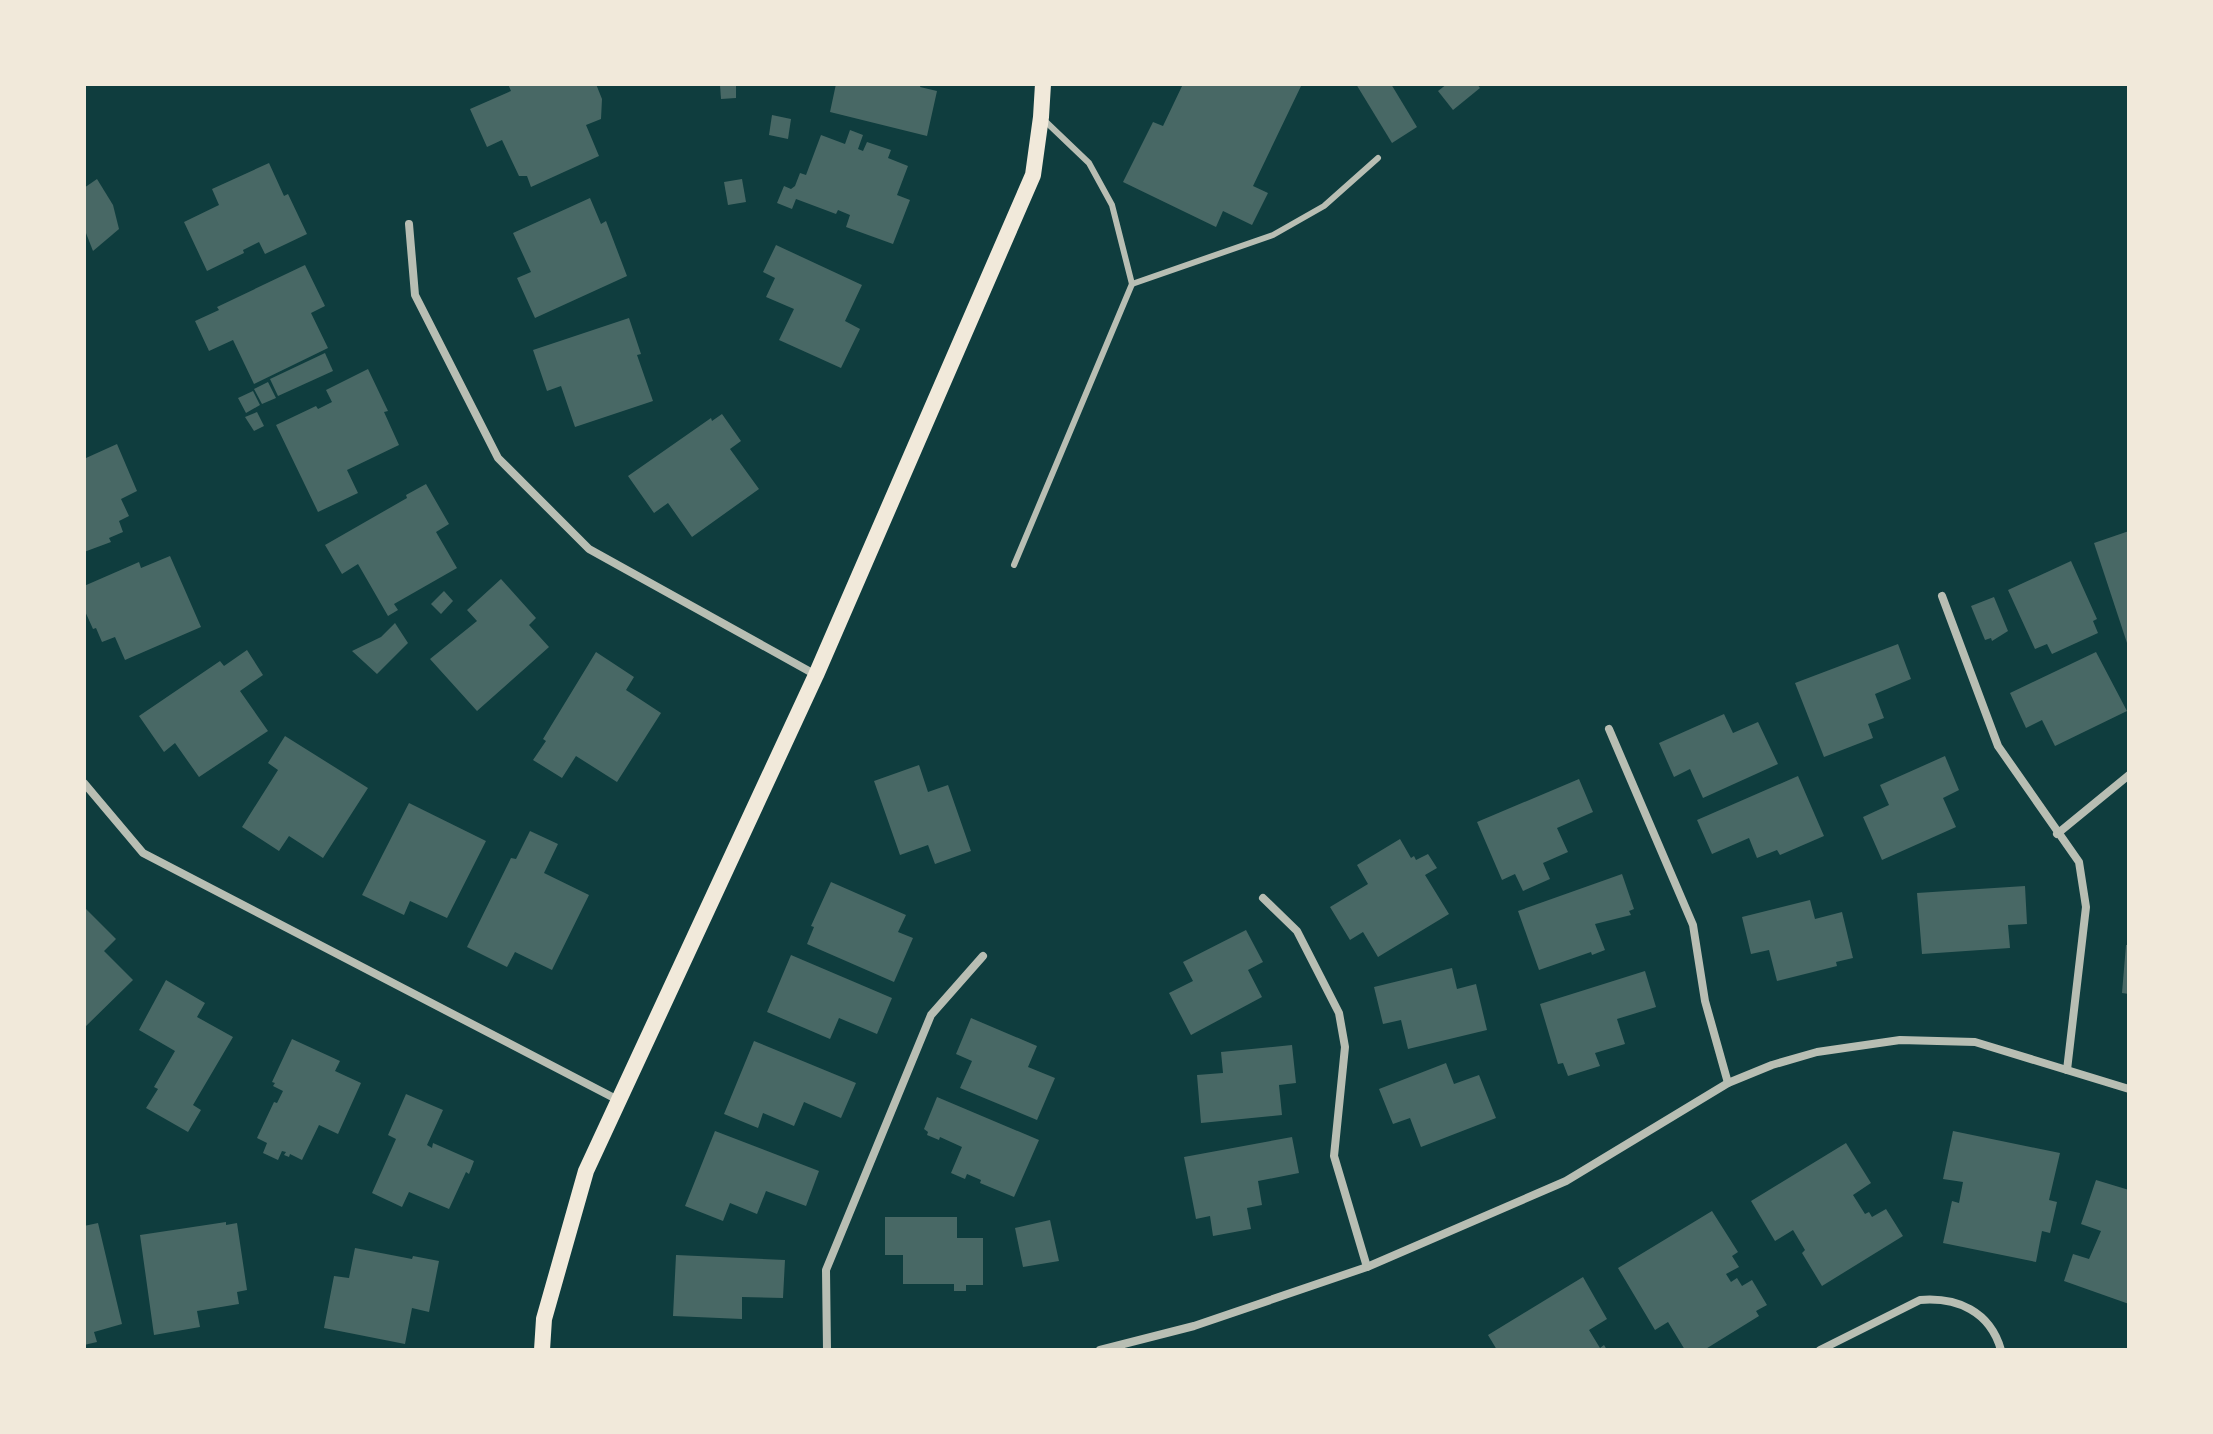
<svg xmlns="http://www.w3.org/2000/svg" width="2213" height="1434" font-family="'Golos Text',sans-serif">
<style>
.building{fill:#486865}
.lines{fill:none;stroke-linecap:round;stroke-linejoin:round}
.service{stroke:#b8beb3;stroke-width:6}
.minor{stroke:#b8beb3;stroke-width:8}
.secondary{stroke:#f1e9da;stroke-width:16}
</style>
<rect width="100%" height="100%" fill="#0f3d3e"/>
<g class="building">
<path d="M508,84H596L602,99L601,119L586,125L599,156L531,187L527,176H519L502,140L487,147L470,109L511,91Z"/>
<path d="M733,84H736V98L721,99L720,85Z"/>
<path d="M836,84H921L920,87L937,91L927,136L830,112Z"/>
<path d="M1183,84H1302L1253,186L1268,193L1252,225L1223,211L1216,227L1123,182L1153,122L1163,126Z"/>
<path d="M1356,84H1391L1417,127L1392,143Z"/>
<path d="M1447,84H1477L1480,88L1453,110L1438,91Z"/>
<path d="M772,115L791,119L788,139L769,135Z"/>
<path d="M850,130L863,135L858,149L863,151L867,142L891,150L888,158L908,166L897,195L910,200L893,244L846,227L850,215L838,210L836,214L796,199L792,209L777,203L784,186L791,189L795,186L800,173L806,175L821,135L845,144Z"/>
<path d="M269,163L284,196L288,194L307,234L265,254L259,242L243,250L244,253L207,271L184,222L219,205L212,189Z"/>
<path d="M97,179L113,205L119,229L93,251L84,228V188Z"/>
<path d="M742,179L746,202L728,205L724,182Z"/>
<path d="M590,198L601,224L606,221L627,276L535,318L517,278L531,272L513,233Z"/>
<path d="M776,245L862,285L845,321L860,329L841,368L779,340L794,309L766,297L775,278L763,272Z"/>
<path d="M305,265L325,306L311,313L328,348L254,384L233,340L209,351L195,321L219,310L217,307Z"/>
<path d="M629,318L641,354L637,355L653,401L575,427L561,386L547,391L533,350Z"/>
<path d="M325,353L333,371L278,396L270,379Z"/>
<path d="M368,369L388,411L384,412L399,445L347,470L358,493L318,512L276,425L316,406L318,409L332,402L326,390Z"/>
<path d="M268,382L276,398L262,404L254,389Z"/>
<path d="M253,391L260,405L246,413L238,398Z"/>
<path d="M257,412L264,426L254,431L245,417Z"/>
<path d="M722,414L741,441L730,449L759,489L692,537L668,503L654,513L628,476L711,418L712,421Z"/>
<path d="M117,444L137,491L121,499L129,516L119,521L123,532L109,538L111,542L84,552V452L86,458Z"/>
<path d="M426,484L449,524L436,532L457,568L394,604L398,610L388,616L358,564L342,574L325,545L407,498L406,495Z"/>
<path d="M2129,531V646H2128L2094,543Z"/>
<path d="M170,556L201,627L125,660L115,637L102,642L96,628L93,629L84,609V586L139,562L141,568Z"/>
<path d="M2071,561L2097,619L2093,621L2098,633L2052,654L2047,644L2035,649L2008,590Z"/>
<path d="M501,579L536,618L529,625L549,647L477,711L430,659L477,621L467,610Z"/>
<path d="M444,591L453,601L441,614L431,604Z"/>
<path d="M1994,597L2008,631L1992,641L1991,638L1985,640L1971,606Z"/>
<path d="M395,623L408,643L377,674L352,651L381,637Z"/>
<path d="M1898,644L1911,679L1875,694L1884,718L1868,724L1873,738L1824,757L1795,683Z"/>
<path d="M247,650L263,675L240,691L268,731L199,777L175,743L164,752L139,716L220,661L224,666Z"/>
<path d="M596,652L634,677L626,690L661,713L617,782L576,756L562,778L533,760L546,741L543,739Z"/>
<path d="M2096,652L2127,711L2055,746L2042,720L2026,728L2010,693Z"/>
<path d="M1724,714L1733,733L1758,722L1778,764L1703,798L1690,769L1674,777L1659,743Z"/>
<path d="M285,736L368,788L323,858L289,836L279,851L242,827L278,770L268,763Z"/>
<path d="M1945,756L1959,790L1943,798L1956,827L1882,860L1863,817L1889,805L1880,785Z"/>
<path d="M919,765L928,792L948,785L971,851L935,864L928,845L900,855L874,781Z"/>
<path d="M1798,776L1824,836L1780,855L1777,850L1757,858L1749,838L1712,854L1697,820Z"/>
<path d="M1579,779L1593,812L1557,828L1568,852L1543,863L1550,879L1523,891L1515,874L1502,880L1477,822Z"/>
<path d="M409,803L486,841L447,918L410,901L404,915L362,895Z"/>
<path d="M530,831L558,844L544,873L589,895L552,970L515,952L507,967L467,947L511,858L516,859Z"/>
<path d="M1400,839L1411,858L1414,856L1416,860L1428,854L1437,868L1425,875L1449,914L1378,957L1363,932L1350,940L1330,907L1368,884L1357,865Z"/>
<path d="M1622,874L1634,909L1629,911L1631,915L1595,924L1605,950L1592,955L1591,952L1539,970L1518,911Z"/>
<path d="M831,882L906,915L898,932L913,938L894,982L807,944L814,927L811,926Z"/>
<path d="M2025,886L2027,924L2008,925L2010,948L1922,954L1917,893Z"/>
<path d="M1810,900L1815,919L1842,912L1853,958L1836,962L1837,966L1777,981L1769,950L1751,954L1742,917Z"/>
<path d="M84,907L116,939L104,951L133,980L84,1028Z"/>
<path d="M1246,930L1263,962L1248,970L1262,997L1191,1035L1169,993L1193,981L1183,962Z"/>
<path d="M2126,945H2129V994L2122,993Z"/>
<path d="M791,955L892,998L877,1034L839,1018L830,1039L767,1012Z"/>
<path d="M1452,968L1457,989L1476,984L1487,1030L1408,1049L1401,1020L1383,1024L1374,987Z"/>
<path d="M1645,971L1656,1007L1617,1019L1625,1044L1595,1053L1600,1066L1568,1076L1563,1063L1558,1064L1540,1004Z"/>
<path d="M166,980L205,1003L197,1017L233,1037L193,1105L201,1110L188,1132L146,1108L158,1089L154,1087L175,1051L139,1030Z"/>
<path d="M971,1018L1037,1046L1028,1067L1055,1078L1037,1120L960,1088L972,1061L956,1054Z"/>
<path d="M292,1039L340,1061L335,1071L361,1083L338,1134L319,1125L302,1160L290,1154L289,1157L284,1155L286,1152L282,1151L278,1160L263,1153L267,1143L257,1138L274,1102L277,1103L283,1091L273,1086L275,1083L272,1082Z"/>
<path d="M754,1041L856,1083L841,1118L804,1102L794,1126L763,1113L758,1128L724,1114Z"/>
<path d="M1292,1045L1296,1083L1279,1085L1282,1115L1201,1123L1197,1075L1223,1073L1221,1052Z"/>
<path d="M1446,1063L1454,1084L1479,1075L1496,1118L1421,1147L1410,1118L1393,1124L1379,1089Z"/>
<path d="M406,1094L443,1110L427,1145L432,1148L433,1143L474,1161L469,1174L466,1172L449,1209L409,1192L402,1207L372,1193L396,1139L388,1135Z"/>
<path d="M937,1097L1039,1140L1014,1197L980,1183L981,1180L967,1174L965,1179L951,1173L962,1147L940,1137L939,1140L927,1135L928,1132L924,1129Z"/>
<path d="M715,1131L819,1171L806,1206L766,1191L757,1214L730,1203L723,1221L685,1206Z"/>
<path d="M1953,1131L2060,1153L2049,1200L2057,1202L2050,1233L2042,1231L2036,1262L1943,1243L1952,1201L1959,1203L1963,1182L1943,1179Z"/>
<path d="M1292,1137L1299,1173L1258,1181L1262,1205L1247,1208L1251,1229L1213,1236L1210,1216L1196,1219L1184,1157Z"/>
<path d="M1846,1143L1871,1183L1853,1195L1865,1214L1869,1212L1872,1217L1886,1209L1903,1236L1822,1286L1802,1253L1805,1250L1793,1230L1775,1241L1751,1201Z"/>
<path d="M2096,1180L2129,1190V1304L2064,1281L2073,1254L2089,1259L2101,1231L2081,1224Z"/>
<path d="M1712,1211L1738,1252L1732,1256L1739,1267L1726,1274L1731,1282L1737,1278L1742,1286L1752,1280L1767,1305L1756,1311L1759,1316L1704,1350H1685L1668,1322L1655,1330L1618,1268Z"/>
<path d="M885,1217H957V1238H983V1285H966V1291H954V1284H903V1255H885Z"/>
<path d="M1050,1220L1059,1261L1023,1267L1015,1228Z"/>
<path d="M226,1222V1225L237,1223L247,1290L237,1292L239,1304L197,1311L200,1327L154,1335L140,1235Z"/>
<path d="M98,1223L122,1324L94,1332L97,1342L84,1345V1226Z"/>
<path d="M355,1248L412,1259L413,1256L439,1261L429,1312L412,1308L405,1344L324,1328L334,1276L349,1278Z"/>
<path d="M676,1255L785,1260L783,1298L742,1297V1319L673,1316Z"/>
<path d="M1583,1277L1607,1319L1589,1330L1600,1348L1604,1345L1607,1350H1497L1488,1335Z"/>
</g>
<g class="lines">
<g class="service">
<path d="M1132,284L1273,235L1324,206L1378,158"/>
<path d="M1014,565L1132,284L1112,205L1089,163L1044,120"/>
</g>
<g class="minor">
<path d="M409,224L415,295L498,458L589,549L816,675"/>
<path d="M1942,596L1998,746L2079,862L2086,907L2067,1070"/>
<path d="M1609,729L1693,925L1705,1001L1728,1083"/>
<path d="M84,783L143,853L618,1100"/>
<path d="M2057,834L2129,775"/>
<path d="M1263,898L1297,931L1339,1013L1345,1047L1334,1156L1367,1267"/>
<path d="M827,1350L826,1270L931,1015L983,956"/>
<path d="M1100,1350L1194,1326L1367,1267L1566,1181L1728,1083L1772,1065L1817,1052L1900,1040L1975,1042L2129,1089"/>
<path d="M1820,1350L1920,1300C1957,1297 1990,1311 2001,1350"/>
</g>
<path class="secondary" d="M542,1350L544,1319L586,1171L816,675L1033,175L1041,117L1043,84"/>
</g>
<rect width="2213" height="1434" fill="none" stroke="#f1e9da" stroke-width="172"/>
</svg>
